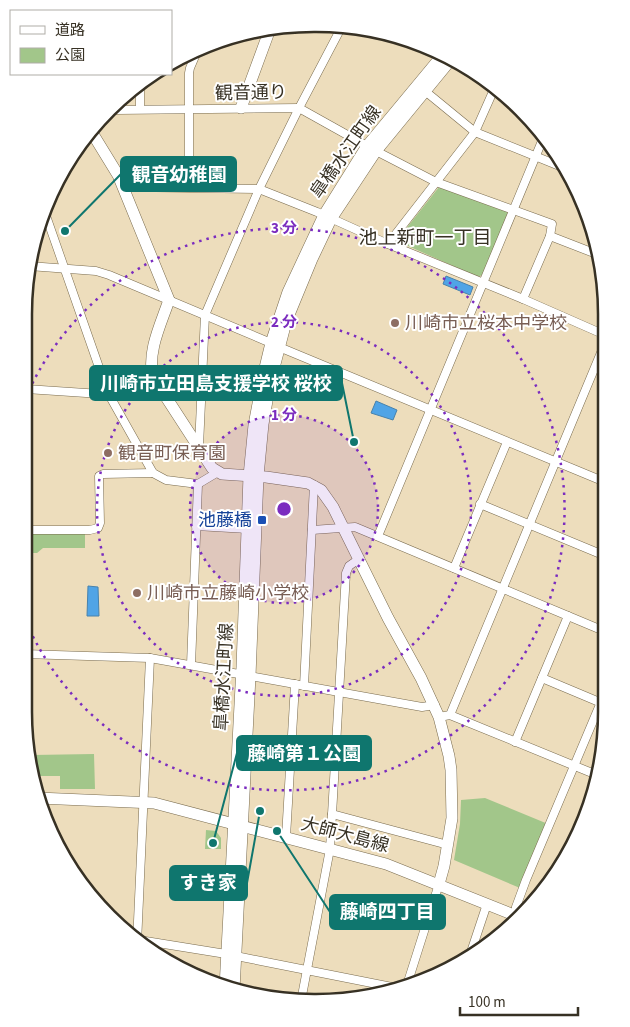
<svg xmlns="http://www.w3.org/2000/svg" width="630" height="1027" font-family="'Source Sans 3','Noto Sans JP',sans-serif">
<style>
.green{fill:#a2c68a}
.water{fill:#50a4e6;stroke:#4882ac}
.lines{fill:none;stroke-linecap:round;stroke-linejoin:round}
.street-casing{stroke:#796b4e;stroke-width:9}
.secondary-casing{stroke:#796b4e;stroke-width:12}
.street{stroke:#fff;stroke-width:8}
.secondary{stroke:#fff;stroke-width:11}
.ring{fill:none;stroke:#7b2cbf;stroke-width:2.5;stroke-dasharray:2.5 5}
.education-dot{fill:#8d6e63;stroke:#fff;stroke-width:2}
.transit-dot{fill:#1a4fb4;stroke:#fff;stroke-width:2}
.labels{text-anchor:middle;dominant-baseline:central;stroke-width:4;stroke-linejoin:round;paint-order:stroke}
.street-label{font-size:18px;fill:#373124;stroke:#fff}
.education-label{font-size:18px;fill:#785e54;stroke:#fff;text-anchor:start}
.transit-label{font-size:18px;fill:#164399;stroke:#fff;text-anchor:end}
.neighbourhood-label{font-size:19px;fill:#373124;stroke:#fff}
.rim{fill:none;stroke:#373124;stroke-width:2.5}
.centre{fill:#7b2cbf;stroke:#fff;stroke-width:2.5}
.ring-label{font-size:15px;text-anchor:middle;font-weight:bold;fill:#7b2cbf;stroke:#fff;stroke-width:4;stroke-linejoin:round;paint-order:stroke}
.leader{fill:none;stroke:#0f766e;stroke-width:2}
.callout-dot{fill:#0f766e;stroke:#fff;stroke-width:2}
.callout{fill:#0f766e;stroke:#0f766e;stroke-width:2}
.callout-label{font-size:19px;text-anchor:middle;font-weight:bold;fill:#fff}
</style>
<rect width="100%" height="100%" fill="#edddbc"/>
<g class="green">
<path d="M439,187L506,211L508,214L482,275L478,277L399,242L397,240Z"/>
<path d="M25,534H85V548H43L37,553H25Z"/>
<path d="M94,754L95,789H60V776H34L32,755Z"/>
<path d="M485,798L548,824L520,888L454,860L460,824L461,800Z"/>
<path d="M206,830L216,831L221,838V849H205Z"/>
</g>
<g class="water">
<path d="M446,276L473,287L470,295L443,284Z"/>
<path d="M376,401L397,410L393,420L371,413Z"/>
<path d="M88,586L98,587L99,616H87Z"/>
</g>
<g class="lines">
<g class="street-casing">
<g id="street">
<path d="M140,88V109"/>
<path d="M425,91L475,132L567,169"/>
<path d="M116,110L299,108L376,151L436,182L552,224L550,236L523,299"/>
<path d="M123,187L259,189L317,212L388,244L523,299L605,335"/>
<path d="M189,187V73L190,68L196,54"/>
<path d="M44,210L108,393L153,473L166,480L198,484L218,472"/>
<path d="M550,236L599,255"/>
<path d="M388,244L475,132L495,87"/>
<path d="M29,266L96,271L109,275L271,343"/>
<path d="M279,347L605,482"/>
<path d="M26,389L101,394L153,377"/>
<path d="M199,446L205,315L259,189L299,108L340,30"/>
<path d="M480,504L603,555L605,552"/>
<path d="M196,526L248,529"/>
<path d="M25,530H90L98,528L100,523L99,476L103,474L153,473"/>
<path d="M312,530L355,527L604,631"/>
<path d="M378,536L542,141"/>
<path d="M454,568L507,442"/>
<path d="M24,654L150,658L422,707L435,705"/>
<path d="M191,665L198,484"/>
<path d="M542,678L604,704"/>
<path d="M304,686L314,485"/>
<path d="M450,715L597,775"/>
<path d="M439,717L450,715L605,343"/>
<path d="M515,742L568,616"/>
<path d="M332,814L448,845"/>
<path d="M286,837L295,684"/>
<path d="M515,918L516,907L526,880L604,695"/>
<path d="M133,939L226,954L402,989"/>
<path d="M137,943L150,658"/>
<path d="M470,955L487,904"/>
<path d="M406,988L439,884"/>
<path d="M301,1001L330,849L346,573L349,566L359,559"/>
</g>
</g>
<g class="secondary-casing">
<g id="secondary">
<path d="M241,108L270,29"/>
<path d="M91,131L118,175L169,300C161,324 147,351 153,377L212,468L222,474L266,477L308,483L321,490L333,507L388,618L421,678L439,717L449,756L451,770L452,818L444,866L439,884"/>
<path d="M38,798L154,803L386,864L519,917"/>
<path d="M225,988L242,667L249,476L254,425L264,372L271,343L288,292L324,215L367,146L440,58"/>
<path d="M234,990L250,676L258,476L263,424L270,383L286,322L312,259L331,219L376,151L449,62"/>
</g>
</g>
<use href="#street" class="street"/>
<use href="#secondary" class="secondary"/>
</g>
<circle cx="284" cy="509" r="94" fill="#7b2cbf" fill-opacity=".12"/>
<g class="ring">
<circle cx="284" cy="509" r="94"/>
<circle cx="284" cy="509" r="187"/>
<path d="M26 397A281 281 0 1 1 24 617"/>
</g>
<g class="education-dot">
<circle cx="395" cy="323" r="5"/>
<circle cx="108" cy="453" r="5"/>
<circle cx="137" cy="593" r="5"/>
</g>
<rect class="transit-dot" x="257" y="515" width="10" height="10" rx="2.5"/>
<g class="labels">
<g class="street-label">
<text transform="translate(251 93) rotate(-1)">観音通り</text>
<text transform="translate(346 152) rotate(-55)">皐橋水江町線</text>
<text transform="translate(224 677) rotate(-87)">皐橋水江町線</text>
<text transform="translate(345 835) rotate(15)">大師大島線</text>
</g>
<g class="education-label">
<text x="405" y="323">川崎市立桜本中学校</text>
<text x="118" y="453">観音町保育園</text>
<text x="147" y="593">川崎市立藤崎小学校</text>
</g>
<g class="transit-label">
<text x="252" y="520">池藤橋</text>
</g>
<g class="neighbourhood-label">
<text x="425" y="238">池上新町一丁目</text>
</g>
</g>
<path d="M0 0H630V1027H0ZM314 32H316A282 282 0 0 1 598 314V712A282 282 0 0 1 316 994H314A282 282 0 0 1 32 712V314A282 282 0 0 1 314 32Z" fill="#fff" fill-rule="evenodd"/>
<path class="rim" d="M314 32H316A282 282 0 0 1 598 314V712A282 282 0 0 1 316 994H314A282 282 0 0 1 32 712V314A282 282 0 0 1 314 32Z"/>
<circle cx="284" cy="509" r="8" class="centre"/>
<g class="ring-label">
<text x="284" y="233">3 分</text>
<text x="284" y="327">2 分</text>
<text x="284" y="420">1 分</text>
</g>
<path class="leader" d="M65 231L121 174M354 442L342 383M213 843L237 753M260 811L247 883M277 831L330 912"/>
<g class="callout-dot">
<circle cx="65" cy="231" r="5"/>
<circle cx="354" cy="442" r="5"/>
<circle cx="213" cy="843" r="5"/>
<circle cx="260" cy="811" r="5"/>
<circle cx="277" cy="831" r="5"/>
</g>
<g class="callout">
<rect x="121" y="157" width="115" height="34" rx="5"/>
<rect x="90" y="366" width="252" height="34" rx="5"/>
<rect x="237" y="736" width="134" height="34" rx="5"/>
<rect x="170" y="866" width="77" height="34" rx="5"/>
<rect x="330" y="895" width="115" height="34" rx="5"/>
</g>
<g class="callout-label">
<text x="179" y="181">観音幼稚園</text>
<text x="216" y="390">川崎市立田島支援学校 桜校</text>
<text x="304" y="760">藤崎第１公園</text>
<text x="208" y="889">すき家</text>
<text x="387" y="918">藤崎四丁目</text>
</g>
<rect x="10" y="10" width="162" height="65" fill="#ffffff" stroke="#afada7"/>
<rect x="20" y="26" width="25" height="8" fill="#ffffff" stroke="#afada7"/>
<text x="55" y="35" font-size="15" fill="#373124">道路</text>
<rect x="20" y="48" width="25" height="15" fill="#a2c68a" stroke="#afada7"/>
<text x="55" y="60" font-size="15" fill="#373124">公園</text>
<path d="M460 1007v8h118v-8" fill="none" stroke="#373124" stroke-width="2.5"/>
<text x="468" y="1007" font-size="15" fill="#373124" stroke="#ffffff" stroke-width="4" paint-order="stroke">100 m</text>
</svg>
